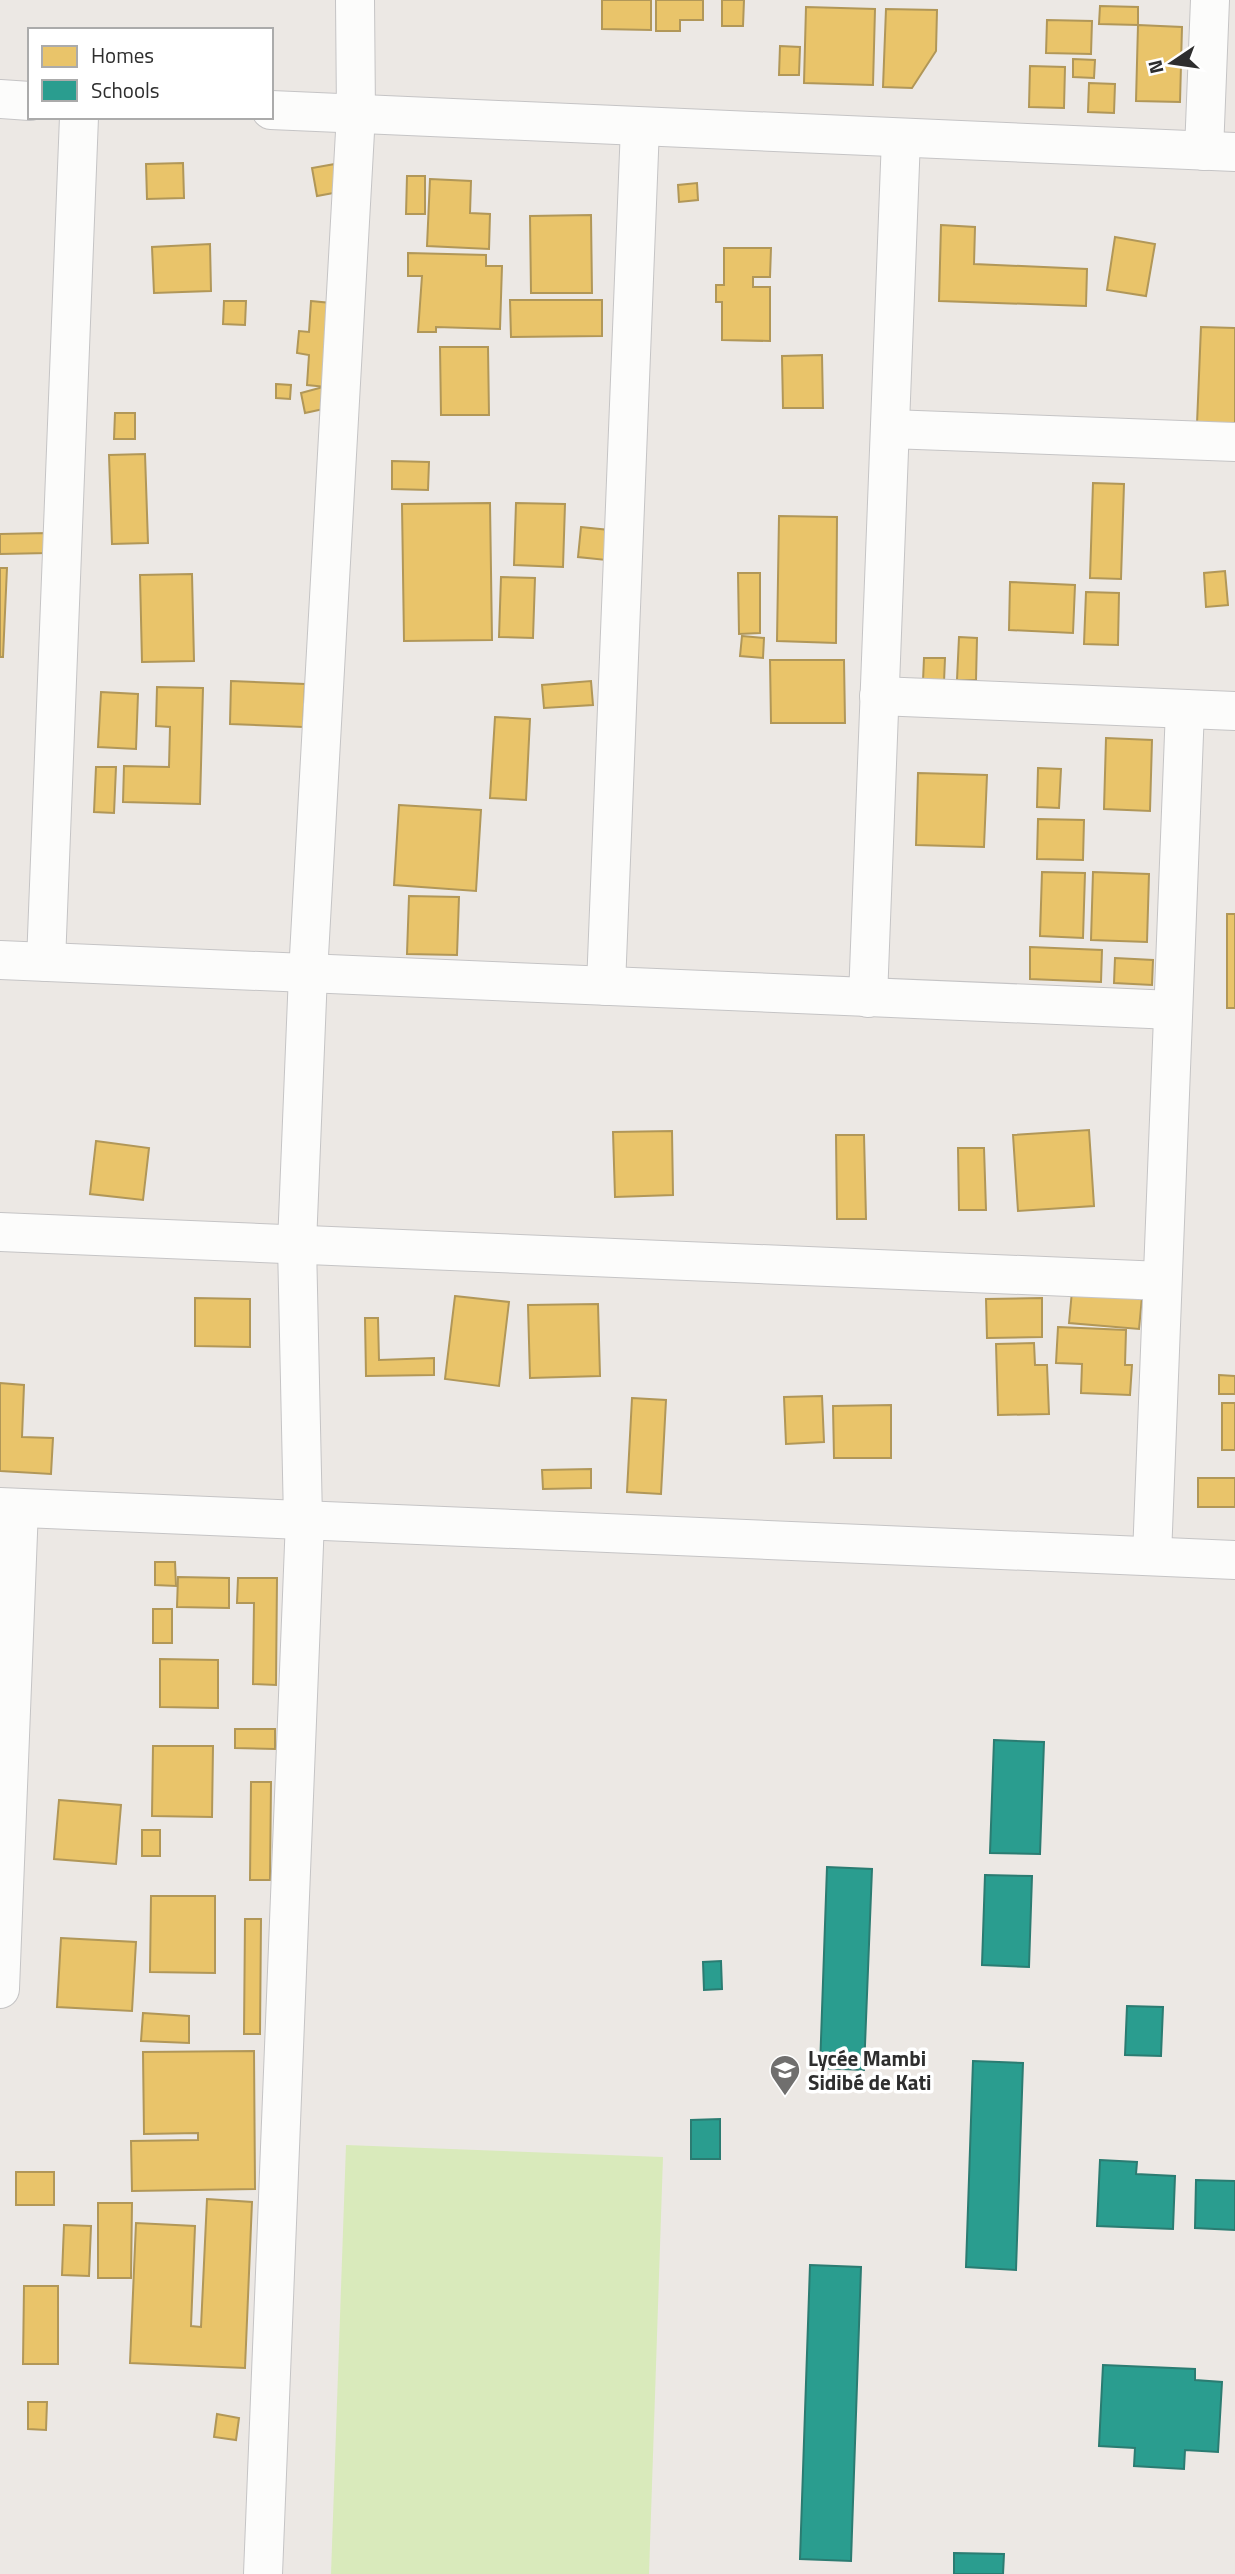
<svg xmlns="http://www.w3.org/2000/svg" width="1235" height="2574" font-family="'Titillium Web',sans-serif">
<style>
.pitch{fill:#d9eabb}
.homes{fill:#e9c46a;stroke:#b19758;stroke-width:2}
.schools{fill:#2a9d8f;stroke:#2b7c72;stroke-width:2}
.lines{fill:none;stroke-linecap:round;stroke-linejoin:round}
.minor-casing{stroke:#c5c4c5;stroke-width:40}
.minor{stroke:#fcfcfb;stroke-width:38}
.labels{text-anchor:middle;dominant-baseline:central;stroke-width:7;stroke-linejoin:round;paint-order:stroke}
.poi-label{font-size:21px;font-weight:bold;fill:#2e2e2e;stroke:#fff;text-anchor:start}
</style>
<rect width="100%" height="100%" fill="#ece8e4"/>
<path class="pitch" d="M346,2145L663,2157L649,2574H331Z"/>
<g class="homes">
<path d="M602,0H651V30L602,29Z"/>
<path d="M656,0H703V20H680V31H656Z"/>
<path d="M722,0H744L743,26H722Z"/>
<path d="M1100,6L1138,7V25L1099,24Z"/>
<path d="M806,7L875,9L873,85L804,83Z"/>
<path d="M886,9L937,10L936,51L912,88L883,87Z"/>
<path d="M1047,20L1092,21L1091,54L1046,53Z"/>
<path d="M1138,25L1182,27L1180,102L1136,101Z"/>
<path d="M780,46L800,47L799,75H779Z"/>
<path d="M1073,59L1095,60L1094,78L1073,77Z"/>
<path d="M1030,66L1065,67L1064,108L1029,107Z"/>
<path d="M1089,83L1115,84L1114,113L1088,112Z"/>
<path d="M183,163L184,198L147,199L146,164Z"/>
<path d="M335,164L339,192L317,196L312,168Z"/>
<path d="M407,176H425V214H406Z"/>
<path d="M430,179L471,181L470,213L490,214L489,249L427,246Z"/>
<path d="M697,183L698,200L679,202L678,185Z"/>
<path d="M591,215L592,293H531L530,216Z"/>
<path d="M941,225L975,227L974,264L1087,269L1086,306L939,301Z"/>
<path d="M1115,237L1155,244L1146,296L1107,290Z"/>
<path d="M210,244L211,291L154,293L152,247Z"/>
<path d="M724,248H771L770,277H753V287H770V341L722,340V302H716V285H724Z"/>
<path d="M408,253L486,255V266H502L500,329L436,327V332H418L422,276H408Z"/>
<path d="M510,300H602V336L511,337Z"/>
<path d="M224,301H246L245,325L223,324Z"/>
<path d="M311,301L331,303L326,387L307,385L309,355L297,353L299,331L309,332Z"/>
<path d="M1201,327L1235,328V426L1197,424Z"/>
<path d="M440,347H488L489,415H441Z"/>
<path d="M822,355L823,408H783L782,356Z"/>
<path d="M276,384L291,385L290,399L276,398Z"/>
<path d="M323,387L328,408L305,413L301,393Z"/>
<path d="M115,413H135V439H114Z"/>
<path d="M145,454L148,543L112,544L109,455Z"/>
<path d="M392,461L429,462L428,490L392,489Z"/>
<path d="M1093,483L1124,484L1121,579L1090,578Z"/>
<path d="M490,503L492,640L404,641L402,504Z"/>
<path d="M516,503L565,504L563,567L514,565Z"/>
<path d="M779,516L837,517L836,643L777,641Z"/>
<path d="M581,527L609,530L606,560L578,557Z"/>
<path d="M48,533V553L0,554V534Z"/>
<path d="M0,568H7L3,657H0Z"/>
<path d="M1225,571L1228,605L1206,607L1204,573Z"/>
<path d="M738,573H760V633L739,634Z"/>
<path d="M192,574L194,661L142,662L140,575Z"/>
<path d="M501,577L535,578L533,638L499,637Z"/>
<path d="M1010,582L1075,585L1073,633L1009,630Z"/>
<path d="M1086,592L1119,593L1118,645L1084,644Z"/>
<path d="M742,636L764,638L763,658L740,656Z"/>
<path d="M959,637L977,638L976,680H957Z"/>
<path d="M924,658H945L944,682L923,681Z"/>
<path d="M770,660H844L845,723H771Z"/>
<path d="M231,681L305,684L303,727L230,724Z"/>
<path d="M591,681L593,705L544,708L542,685Z"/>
<path d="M157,687L203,688L200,804L123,802L124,766L169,767L170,727L156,726Z"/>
<path d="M101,692L138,694L136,749L98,747Z"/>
<path d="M495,717L530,719L526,800L490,798Z"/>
<path d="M1106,738L1152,740L1150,811L1104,809Z"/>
<path d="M96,767H116L114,813L94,812Z"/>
<path d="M1038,768L1061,769L1059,808L1037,807Z"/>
<path d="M918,773L987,775L984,847L916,845Z"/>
<path d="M399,805L481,810L476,891L394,885Z"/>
<path d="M1038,819L1084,820L1083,860L1037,859Z"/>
<path d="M1042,872L1085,873L1083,938L1040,936Z"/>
<path d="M1093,872L1149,874L1147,942L1091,940Z"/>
<path d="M409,896L459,897L457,955L407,954Z"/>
<rect x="1227" y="914" width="8" height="94"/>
<path d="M1030,947L1102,950L1101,982L1030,979Z"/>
<path d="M1115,958L1153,960L1152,985L1114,983Z"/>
<path d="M1089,1130L1094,1206L1018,1211L1013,1135Z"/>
<path d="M672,1131L673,1195L615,1197L613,1132Z"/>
<path d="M836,1135H864L866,1219H837Z"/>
<path d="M96,1141L149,1148L143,1200L90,1194Z"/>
<path d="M958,1148H984L986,1210H959Z"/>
<path d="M1072,1291L1142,1297L1139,1329L1069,1323Z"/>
<path d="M455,1296L509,1302L499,1386L445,1379Z"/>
<path d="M195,1298L250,1299V1347L195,1346Z"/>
<path d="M1042,1298V1337L987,1338L986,1299Z"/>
<path d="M598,1304L600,1376L530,1378L528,1305Z"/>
<path d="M365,1318H378L379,1360L434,1358V1375L366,1376Z"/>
<path d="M1058,1327L1126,1330L1125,1365H1132L1130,1395L1081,1393L1082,1364L1056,1363Z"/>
<path d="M1034,1343L1035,1365H1047L1049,1414L998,1415L996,1344Z"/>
<path d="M1219,1375L1235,1376V1394H1219Z"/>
<path d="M0,1383L24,1385L22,1437L53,1438L51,1474L0,1471Z"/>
<path d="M822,1396L824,1442L786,1444L784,1397Z"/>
<path d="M632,1398L666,1400L661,1494L627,1492Z"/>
<rect x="1222" y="1403" width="13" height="47"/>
<path d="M891,1405V1458H834L833,1406Z"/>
<path d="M591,1469V1488L543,1489L542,1470Z"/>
<rect x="1198" y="1478" width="37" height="29"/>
<path d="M155,1562H175L176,1586L155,1585Z"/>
<path d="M178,1577L229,1578V1608L177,1607Z"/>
<path d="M238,1578H277L276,1685L253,1684L254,1603H237Z"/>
<rect x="153" y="1609" width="19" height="34"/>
<path d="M160,1659L218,1660V1708L160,1707Z"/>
<path d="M235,1729H275V1749L235,1748Z"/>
<path d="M153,1746H213L212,1817L152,1816Z"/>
<path d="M251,1782H271L270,1880H250Z"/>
<path d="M59,1800L121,1805L116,1864L54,1859Z"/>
<rect x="142" y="1830" width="18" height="26"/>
<path d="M151,1896H215V1973L150,1972Z"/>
<path d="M245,1919H261L260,2034H244Z"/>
<path d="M61,1938L136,1942L132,2011L57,2007Z"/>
<path d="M143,2013L189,2016V2043L141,2041Z"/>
<path d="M254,2051L255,2189L132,2191L131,2141L198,2140V2133L144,2134L143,2052Z"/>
<rect x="16" y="2172" width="38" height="33"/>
<path d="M207,2199L252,2202L245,2368L130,2363L136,2223L195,2226L191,2326L201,2327Z"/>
<path d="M98,2203H132L131,2278H98Z"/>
<path d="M64,2225L91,2226L89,2276L62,2275Z"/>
<path d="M24,2286H58V2364H23Z"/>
<path d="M28,2402H47L46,2430L28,2429Z"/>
<path d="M217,2414L239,2418L236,2440L214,2437Z"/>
</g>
<g class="schools">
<path d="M994,1740L1044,1742L1040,1854L990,1853Z"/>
<path d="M827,1867L872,1869L864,2070L820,2068Z"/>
<path d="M985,1875L1032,1876L1029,1967L982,1965Z"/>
<path d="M721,1961L722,1989L704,1990L703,1962Z"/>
<path d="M1127,2006L1163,2007L1161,2056L1125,2055Z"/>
<path d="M973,2061L1023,2063L1016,2270L966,2267Z"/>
<path d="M720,2119V2159H691V2120Z"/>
<path d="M1100,2160L1137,2162L1136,2174L1175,2176L1173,2229L1097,2226Z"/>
<path d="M1196,2180L1235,2181V2230L1195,2228Z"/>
<path d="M810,2265L861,2267L851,2561L800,2559Z"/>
<path d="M1103,2365L1195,2369V2380L1222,2382L1218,2452L1185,2450L1184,2469L1134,2466L1135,2448L1099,2446Z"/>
<path d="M954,2553L1004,2554L1003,2574H954Z"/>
</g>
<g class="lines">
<g class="minor-casing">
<g id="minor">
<path d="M0,99L30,101"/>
<path d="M271,110L1235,152"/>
<path d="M1204,151L1210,0"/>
<path d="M890,429L1235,442"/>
<path d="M879,696L1235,711"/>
<path d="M0,960L1173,1010"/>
<path d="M46,962L79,117"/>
<path d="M606,986L640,127"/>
<path d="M868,998L901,138"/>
<path d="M0,1232L1162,1281"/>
<path d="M0,1507L1235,1560"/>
<path d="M1152,1556L1185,709"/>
<path d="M0,1989L19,1508"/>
<path d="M263,2574L305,1520L303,1519L297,1244L308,974L356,114L355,0"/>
</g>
</g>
<use href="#minor" class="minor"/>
</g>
<defs>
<g id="school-pin" transform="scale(1.575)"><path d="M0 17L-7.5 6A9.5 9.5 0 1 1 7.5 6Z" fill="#706f6e" stroke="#fff"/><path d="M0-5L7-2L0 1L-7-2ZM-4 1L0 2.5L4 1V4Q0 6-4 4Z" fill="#fff"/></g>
</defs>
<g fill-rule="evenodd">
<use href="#school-pin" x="785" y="2070"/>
</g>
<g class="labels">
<g class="poi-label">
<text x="808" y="2058">Lycée Mambi<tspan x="808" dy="24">Sidibé de Kati</tspan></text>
</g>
</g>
<rect x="28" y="28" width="245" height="91" fill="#ffffff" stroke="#ababab" stroke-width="2"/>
<rect x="42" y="46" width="35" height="21" fill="#e9c46a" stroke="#ababab" stroke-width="2"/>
<text x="91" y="63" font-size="21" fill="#2e2e2e">Homes</text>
<rect x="42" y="80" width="35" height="21" fill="#2a9d8f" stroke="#ababab" stroke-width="2"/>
<text x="91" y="98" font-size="21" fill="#2e2e2e">Schools</text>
<g transform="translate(1172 63) rotate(257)" stroke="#ffffff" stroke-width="5" paint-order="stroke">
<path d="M0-5L12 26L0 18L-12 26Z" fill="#2e2e2e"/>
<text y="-10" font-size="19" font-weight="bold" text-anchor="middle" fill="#2e2e2e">N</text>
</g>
</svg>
